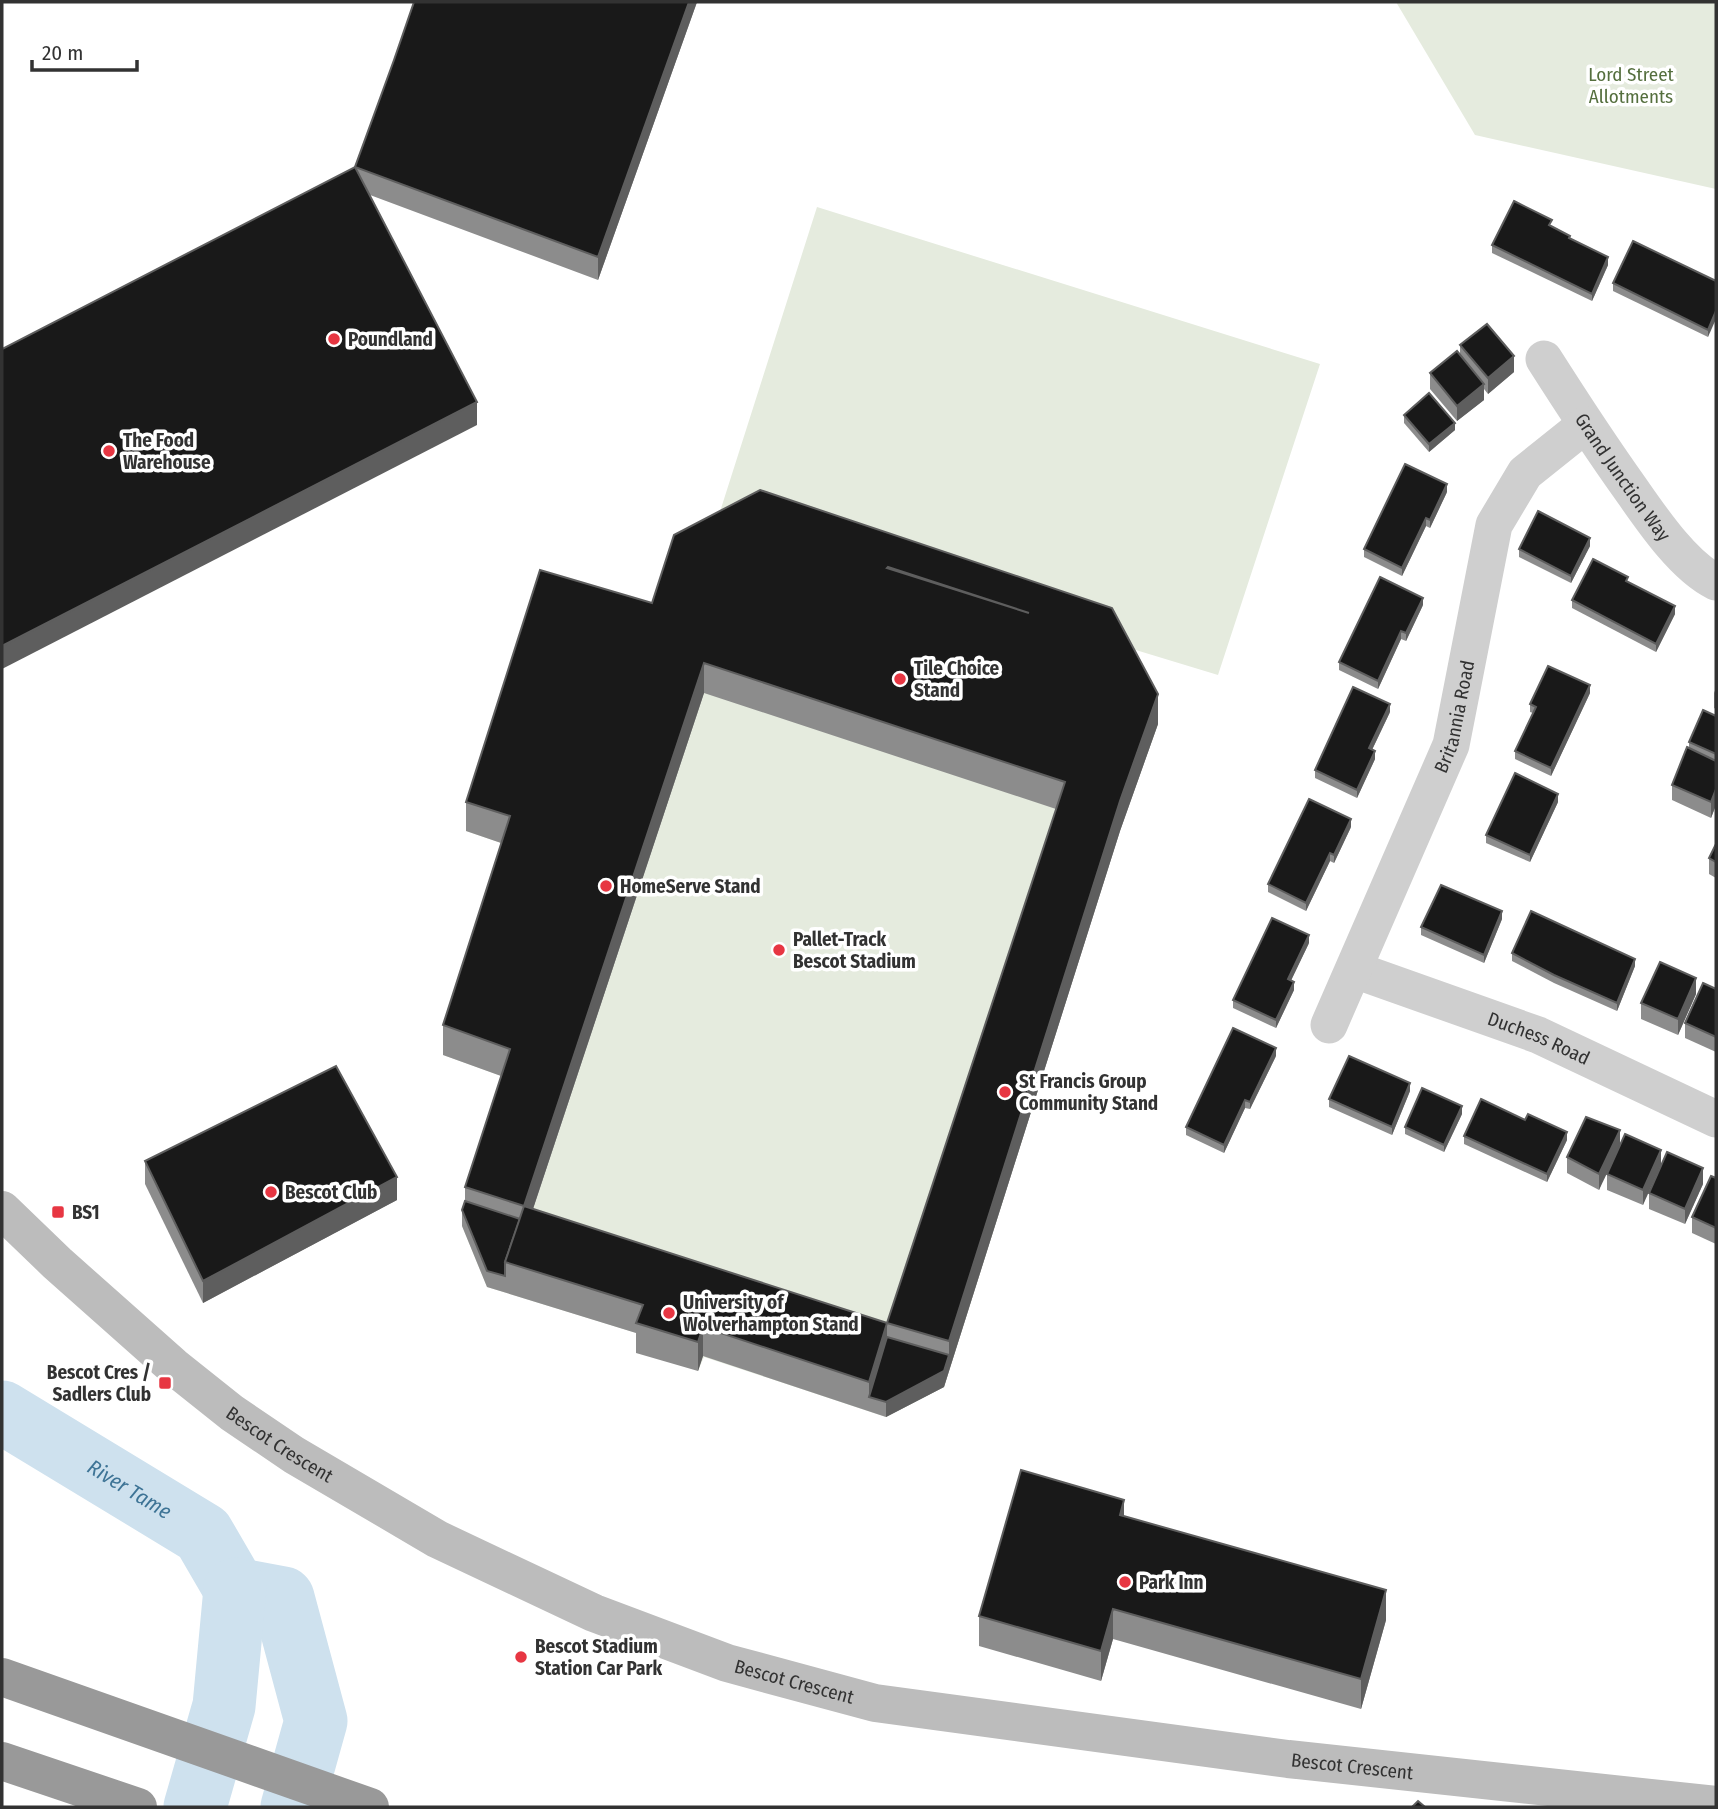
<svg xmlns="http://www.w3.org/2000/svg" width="1718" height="1809" font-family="'Fira Sans Condensed',sans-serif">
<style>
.green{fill:#e5ebde}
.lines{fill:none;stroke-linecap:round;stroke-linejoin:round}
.river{stroke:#cee1ee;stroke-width:63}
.street{stroke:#cfcfcf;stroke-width:37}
.secondary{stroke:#bcbcbc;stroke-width:38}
.highway{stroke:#999;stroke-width:38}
.wall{fill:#8c8c8c;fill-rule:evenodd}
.shaded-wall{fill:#5e5e5e}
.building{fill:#191919;stroke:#5e5e5e;stroke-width:2;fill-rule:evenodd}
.poi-dot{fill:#e73642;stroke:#fff;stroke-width:2.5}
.labels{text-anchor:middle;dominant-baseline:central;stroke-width:7;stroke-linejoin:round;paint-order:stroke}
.park-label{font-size:19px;fill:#556f3e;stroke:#fff}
.poi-label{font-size:19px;font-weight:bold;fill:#323232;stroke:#fff;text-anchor:start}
.street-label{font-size:19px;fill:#323232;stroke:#fff}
.water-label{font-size:21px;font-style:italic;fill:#3e7496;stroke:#fff}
</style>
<rect width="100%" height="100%" fill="#fff"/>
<g class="green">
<path d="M1396,2H1716V189L1475,135Z"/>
<path d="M817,207L1320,364L1218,675L1116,644L1158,724L1120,830L944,1387L886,1417L704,1357L698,1371L643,1335L487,1287L462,1226L510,1079L443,1055L510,846L466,831L651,633L718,518Z"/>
</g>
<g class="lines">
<g class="river">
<path id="s1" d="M2,1412L203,1534L235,1589L283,1598L316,1721L292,1807"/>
<path d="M195,1807L224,1706L235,1589"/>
</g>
<g class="street">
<path id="s2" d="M1544,359C1572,403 1600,446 1630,488C1651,518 1683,566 1716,582"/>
<path id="s3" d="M1355,970L1538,1035L1716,1119"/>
<path id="s4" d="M1329,1025L1451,745L1494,525L1525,473L1585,425"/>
</g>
<path class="secondary" id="s5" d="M2,1210L57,1263L173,1366L232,1413L294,1455L437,1539L594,1613L727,1663L875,1703L1288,1759L1716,1805"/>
<g class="highway">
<path d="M2,1677L370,1807"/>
<path d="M2,1761L138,1807"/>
</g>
</g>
<g class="wall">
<path d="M697,2L598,280L370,195L477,425L355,167Z"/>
<path d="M1552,226L1608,265L1592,301L1492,253V245Z"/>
<path d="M1716,281L1708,337L1613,291V283Z"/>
<path d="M1460,345L1514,372L1488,394L1484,389V400L1457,421L1430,389V373L1460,356Z"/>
<path d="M1404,415L1455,430L1429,452L1404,423Z"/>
<path d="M760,490L1112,608L1158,724L1120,831L944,1387L886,1417L703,1356L698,1371L636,1353V1333L487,1287L462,1226V1210L465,1201V1187L501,1076L443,1055V1025L501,843L466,831V802L652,603ZM704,693L1056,809L887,1323V1337L533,1209Z"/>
<path d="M1447,492L1430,528L1426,526L1402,576L1364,557V549Z"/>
<path d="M1590,546L1571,583L1519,557V549Z"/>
<path d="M1628,582L1675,614L1656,652L1572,608V600Z"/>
<path d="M1423,605L1406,641L1401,639L1378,689L1339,670V662Z"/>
<path d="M1716,688V709L1714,708V693Z"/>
<path d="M1590,693L1551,776L1515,759V751L1533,713L1530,712V704Z"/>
<path d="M1390,712L1372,750L1375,759L1357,798L1315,778V770Z"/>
<path d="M1716,716V805L1711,818L1672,800V785L1689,749V742Z"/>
<path d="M1558,802L1530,862L1486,843V835Z"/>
<path d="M1351,827L1334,863L1330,861L1306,911L1268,892V884Z"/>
<path d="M1716,844V878L1709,874V858Z"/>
<path d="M1502,919L1484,963L1421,935V927Z"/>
<path d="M1309,943L1291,980L1294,990L1276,1028L1233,1008V1000Z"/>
<path d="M1512,953L1635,966L1617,1011L1554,983L1512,961Z"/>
<path d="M1716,989V1052L1685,1038V1023Z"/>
<path d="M1696,994L1678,1035L1641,1019V1003Z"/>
<path d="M1276,1056L1250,1109L1245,1108L1224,1153L1186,1135V1127Z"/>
<path d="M1410,1091L1392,1135L1329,1107V1099Z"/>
<path d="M1462,1114L1444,1152L1405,1134V1127Z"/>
<path d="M1620,1130L1599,1190L1567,1173V1157Z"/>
<path d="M1464,1136L1567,1140L1547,1182L1464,1144Z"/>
<path d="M1661,1150L1643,1205L1607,1190V1174Z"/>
<path d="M145,1161L397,1200L203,1303L145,1184Z"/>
<path d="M1716,1178V1244L1692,1233V1217Z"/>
<path d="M1703,1184L1685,1224L1649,1209V1193Z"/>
<path d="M1124,1516L1386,1620L1361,1709L1113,1639L1101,1681L979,1646V1616Z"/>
</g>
<g class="shaded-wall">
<path d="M689,2H697L598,280V257Z"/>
<path d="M1608,257V265L1592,301V294Z"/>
<path d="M1716,311V319L1708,337V330Z"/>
<path d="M1514,356V372L1488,394V378Z"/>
<path d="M1484,384V400L1457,421V406Z"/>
<path d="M477,402V425L2,669V646Z"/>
<path d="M1455,423V430L1429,452V444Z"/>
<path d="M1447,484V492L1430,528V520Z"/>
<path d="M1426,518V526L1402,576V568Z"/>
<path d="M1590,538V546L1571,583V576Z"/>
<path d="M1423,598V605L1406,641V633Z"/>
<path d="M1675,606V614L1656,652V644Z"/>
<path d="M1401,631V639L1378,689V681Z"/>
<path d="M704,663V693L524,1236V1206Z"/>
<path d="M1590,685V693L1551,776V768Z"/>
<path d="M1158,694V724L1120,831L949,1371V1341L1120,801Z"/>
<path d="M1390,704V712L1369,756V748Z"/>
<path d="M1375,751V759L1357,798V790Z"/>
<path d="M1716,789V805L1711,818V802Z"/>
<path d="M1558,794V802L1530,862V855Z"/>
<path d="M1351,819V827L1334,863V855Z"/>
<path d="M1330,853V861L1306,911V903Z"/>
<path d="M1502,911V919L1484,963V955Z"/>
<path d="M1309,935V943L1288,987V979Z"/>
<path d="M1635,959V966L1617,1011V1003Z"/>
<path d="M1696,978V994L1678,1035V1019Z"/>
<path d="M1294,982V990L1276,1028V1020Z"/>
<path d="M1276,1048V1056L1250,1109V1102Z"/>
<path d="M1410,1083V1091L1392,1135V1127Z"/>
<path d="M1245,1100V1108L1224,1153V1145Z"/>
<path d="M1462,1106V1114L1444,1152V1145Z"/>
<path d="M1620,1130V1146L1599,1190V1174Z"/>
<path d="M1567,1132V1140L1547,1182V1174Z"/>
<path d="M1661,1150V1165L1643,1205V1190Z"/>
<path d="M1703,1168V1184L1685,1224V1209Z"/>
<path d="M397,1177V1200L203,1303V1281Z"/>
<path d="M887,1323V1353L869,1397V1382Z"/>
<path d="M703,1327V1356L698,1371V1342Z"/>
<path d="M949,1355V1371L944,1387L886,1417V1402Z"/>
<path d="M1124,1500V1530L1120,1515Z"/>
<path d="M1386,1590V1620L1361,1709V1679Z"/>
<path d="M1113,1609V1639L1101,1681V1651Z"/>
</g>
<g class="building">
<path d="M414,2H689L598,257L355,167L394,60Z"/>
<path d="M355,167L477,402L2,646V349Z"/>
<path d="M1514,201L1552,220L1549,225L1570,236L1569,238L1608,257L1592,294L1492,245Z"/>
<path d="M1633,241L1716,281V311L1708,330L1613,283Z"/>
<path d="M1487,324L1514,356L1488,378L1460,345Z"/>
<path d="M1457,351L1484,384L1457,406L1430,373Z"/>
<path d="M1429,393L1455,423L1429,444L1404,415Z"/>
<path d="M1405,464L1447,484L1430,520L1426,518L1402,568L1364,549Z"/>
<path d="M760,490L1112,608L1158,694L1120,801L949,1341L887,1323L1065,782L704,663L524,1206L465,1187L510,1049L443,1025L510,816L466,802L540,570L652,603L674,535ZM888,567L1029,613L887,568Z"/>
<path d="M1538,511L1590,538L1571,576L1519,549Z"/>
<path d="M1593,559L1628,577L1626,581L1675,606L1656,644L1572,600Z"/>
<path d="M1380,577L1423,598L1406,633L1401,631L1378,681L1339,662Z"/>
<path d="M1548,666L1590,685L1551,768L1515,751L1536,707L1530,704Z"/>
<path d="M1353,687L1390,704L1369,748L1375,751L1357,790L1315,770Z"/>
<path d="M1703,710L1716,716V754L1689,742Z"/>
<path d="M1687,747L1716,761V789L1711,802L1672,785Z"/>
<path d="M1515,773L1558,794L1530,855L1486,835Z"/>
<path d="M1309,799L1351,819L1334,855L1330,853L1306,903L1268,884Z"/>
<path d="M1716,844V862L1709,858Z"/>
<path d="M1441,885L1502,911L1484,955L1421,927Z"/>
<path d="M1531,911L1635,959L1617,1003L1554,975L1512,953Z"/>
<path d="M1272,918L1309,935L1288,979L1294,982L1276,1020L1233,1000Z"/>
<path d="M1660,962L1696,978L1678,1019L1641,1003Z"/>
<path d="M1703,983L1716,989V1037L1685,1023Z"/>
<path d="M1233,1028L1276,1048L1250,1102L1245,1100L1224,1145L1186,1127Z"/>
<path d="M1349,1056L1410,1083L1392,1127L1329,1099Z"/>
<path d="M336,1066L397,1177L203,1281L145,1161Z"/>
<path d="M1422,1088L1462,1106L1444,1145L1405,1127Z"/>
<path d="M1481,1099L1525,1120L1528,1114L1567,1132L1547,1174L1464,1136Z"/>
<path d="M1586,1117L1620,1130L1599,1174L1567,1157Z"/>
<path d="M1625,1134L1661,1150L1643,1190L1607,1174Z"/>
<path d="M1667,1152L1703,1168L1685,1209L1649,1193Z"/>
<path d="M1711,1176L1716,1178V1228L1692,1217Z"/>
<path d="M465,1201L520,1219L505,1262V1276L487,1271L462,1210Z"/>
<path d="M524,1206L887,1323L869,1382L703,1327L698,1342L636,1323L643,1305L505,1262Z"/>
<path d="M887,1337L949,1355L944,1371L886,1402L869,1397Z"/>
<path d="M1021,1470L1124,1500L1120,1515L1386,1590L1361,1679L1113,1609L1101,1651L979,1616Z"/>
<path d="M1418,1801L1425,1807H1412Z"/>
</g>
<g class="poi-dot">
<circle cx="334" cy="339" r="7"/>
<circle cx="109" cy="451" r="7"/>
<circle cx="900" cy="679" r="7"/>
<circle cx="606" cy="886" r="7"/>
<circle cx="779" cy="950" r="7"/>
<circle cx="1005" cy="1092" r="7"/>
<circle cx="271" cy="1192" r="7"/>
<rect x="51" y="1205" width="14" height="14" rx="3.5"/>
<circle cx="669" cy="1313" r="7"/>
<rect x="158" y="1376" width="14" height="14" rx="3.5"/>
<circle cx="1125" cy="1582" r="7"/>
<circle cx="521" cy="1657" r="7"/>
</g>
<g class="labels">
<g class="park-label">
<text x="1631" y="74">Lord Street<tspan x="1631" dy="22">Allotments</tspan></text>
</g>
<g class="poi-label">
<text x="348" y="339">Poundland</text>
<text x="123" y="440">The Food<tspan x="123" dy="22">Warehouse</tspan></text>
<text x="914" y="668">Tile Choice<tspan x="914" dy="22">Stand</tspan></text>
<text x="620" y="886">HomeServe Stand</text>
<text x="793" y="939">Pallet-Track<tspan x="793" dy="22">Bescot Stadium</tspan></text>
<text x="1019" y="1081">St Francis Group<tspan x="1019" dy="22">Community Stand</tspan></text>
<text x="285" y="1192">Bescot Club</text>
<text x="72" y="1212">BS1</text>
<text x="683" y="1302">University of<tspan x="683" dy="22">Wolverhampton Stand</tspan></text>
<text x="151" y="1372" text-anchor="end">Bescot Cres /<tspan x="151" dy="22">Sadlers Club</tspan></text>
<text x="1139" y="1582">Park Inn</text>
<text x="535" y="1646">Bescot Stadium<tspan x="535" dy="22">Station Car Park</tspan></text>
</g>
<g class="street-label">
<text stroke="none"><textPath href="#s2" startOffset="142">Grand Junction Way</textPath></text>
<text stroke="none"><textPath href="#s4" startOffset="334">Britannia Road</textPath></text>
<text stroke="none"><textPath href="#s3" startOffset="196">Duchess Road</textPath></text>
<text stroke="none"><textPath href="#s5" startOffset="364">Bescot Crescent</textPath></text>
<text stroke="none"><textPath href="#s5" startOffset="933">Bescot Crescent</textPath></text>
<text stroke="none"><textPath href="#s5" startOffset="1498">Bescot Crescent</textPath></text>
</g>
<g class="water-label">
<text stroke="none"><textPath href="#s1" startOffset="149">River Tame</textPath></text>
</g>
</g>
<rect width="1718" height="1809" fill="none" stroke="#323232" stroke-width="7"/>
<path d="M32 60v10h105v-10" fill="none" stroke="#323232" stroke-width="3.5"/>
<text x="42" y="60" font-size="21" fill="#323232" stroke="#ffffff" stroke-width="5" paint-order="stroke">20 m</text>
</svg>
